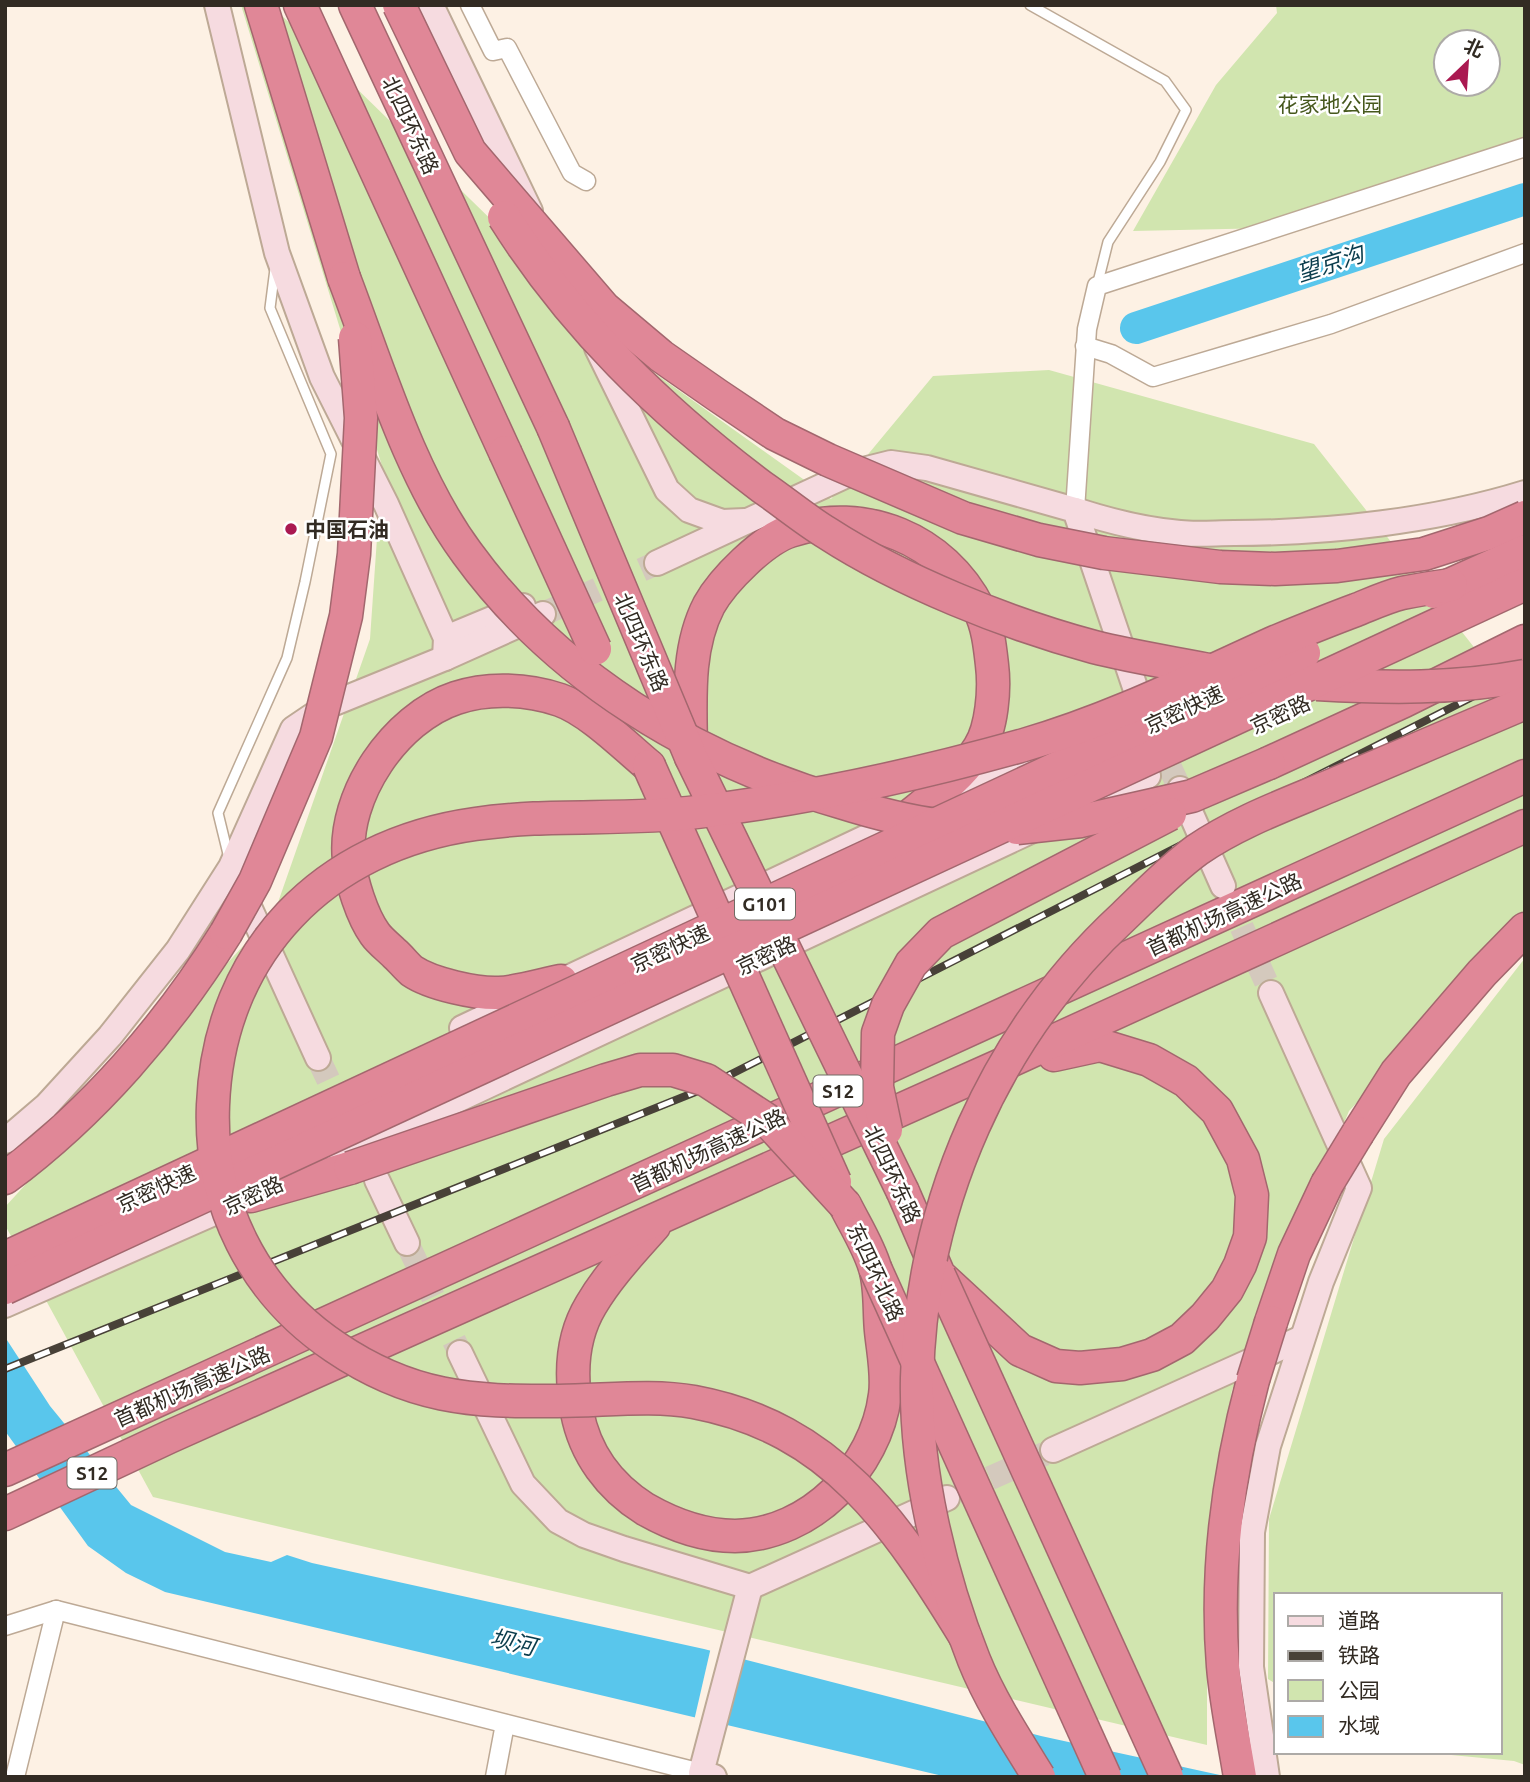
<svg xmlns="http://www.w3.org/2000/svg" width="1530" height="1782" font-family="Ubuntu,'Noto Sans SC',sans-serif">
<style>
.green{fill:#d1e5af;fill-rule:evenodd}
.water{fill:#59c6ec}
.pier{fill:#fdf1e4}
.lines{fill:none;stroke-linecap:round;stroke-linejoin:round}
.river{stroke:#59c6ec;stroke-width:32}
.secondary-tunnel{stroke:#d4c9bd;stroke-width:24;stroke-dasharray:24 12;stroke-linecap:butt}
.lane-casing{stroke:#bda995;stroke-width:12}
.street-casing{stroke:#bda995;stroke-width:21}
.secondary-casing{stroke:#bda995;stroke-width:28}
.highway-casing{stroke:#a3676e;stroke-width:35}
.lane{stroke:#fff;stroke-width:9}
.street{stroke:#fff;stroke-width:18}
.secondary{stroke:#f6dbe0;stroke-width:24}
.highway{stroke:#e08797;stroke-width:32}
.rail-casing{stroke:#484138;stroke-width:8}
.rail{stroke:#fff;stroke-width:5;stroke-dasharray:16;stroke-linecap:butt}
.highway-bridge-casing{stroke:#a3676e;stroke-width:35;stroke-linecap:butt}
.highway-bridge{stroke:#e08797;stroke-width:32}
.poi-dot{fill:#aa1951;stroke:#fff;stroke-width:2.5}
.labels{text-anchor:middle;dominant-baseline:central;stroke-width:5;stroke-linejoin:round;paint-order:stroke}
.shield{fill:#fff;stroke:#706b65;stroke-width:2}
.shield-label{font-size:19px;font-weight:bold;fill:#322b23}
.park-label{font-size:21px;fill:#46581d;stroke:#fff}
.street-label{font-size:21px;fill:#322b23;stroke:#fff}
.poi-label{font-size:21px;font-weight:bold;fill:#322b23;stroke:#fff;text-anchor:start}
.water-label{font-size:23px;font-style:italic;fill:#0a3c4c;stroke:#fff}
</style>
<rect width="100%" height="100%" fill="#fdf1e4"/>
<g class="green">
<path d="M241,5H271L632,357L831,499L933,376L1049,370L1314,444L1525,712V925L1349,1111L1232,1390L1207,1541V1745L153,1497L5,1225V1207L275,911L370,639L382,466Z"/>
<path d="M1276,5H1525V140L1277,228L1133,231L1216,85L1277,13ZM1446,42H1488V84H1446Z"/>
<path d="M1525,958V1765L1514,1761L1420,1752H1500V1595H1276V1684L1268,1679L1269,1519L1384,1139Z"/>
</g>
<path class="water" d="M5,1337L50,1406L131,1505L225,1552L271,1562L287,1555L312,1563L704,1649L1041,1736L1229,1777H947L165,1592L126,1573L88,1546L5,1431Z"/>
<path class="pier" d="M711,1647L741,1655L724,1728L694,1721Z"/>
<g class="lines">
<path class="river" d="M1136,328L1525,199"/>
<g class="secondary-tunnel">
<path d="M543,614L657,563"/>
<path d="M1155,735L1180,789"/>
<path d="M1227,894L1271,993"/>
<path d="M318,1058L346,1117"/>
<path d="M407,1243L460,1353"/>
<path d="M957,1493L1053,1450"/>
</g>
<g class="lane-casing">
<g id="lane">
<path d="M1030,5L1165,81L1186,110L1160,162L1108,242L1097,286"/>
<path d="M229,858L218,813L287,658L305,582L331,454L270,308L275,269"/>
</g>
</g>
<g class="street-casing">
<g id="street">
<path d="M470,5L493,51L507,48L572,173L586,181"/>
<path d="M1085,346L1111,354L1153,377L1331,324L1525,253"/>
<path d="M1075,510L1087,329L1097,286L1525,147"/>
<path d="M5,1626L56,1610"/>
<path d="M15,1777L56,1610L701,1773"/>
<path d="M495,1777L505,1724"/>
</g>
</g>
<g class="secondary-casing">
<g id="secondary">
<path d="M217,5L277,253L322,377L386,504L446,638L445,658"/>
<path d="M431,5L530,211"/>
<path d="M597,348L667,490L689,510L722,522L745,521"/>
<path d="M1075,510C1109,521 1144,530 1180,533C1197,535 1216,533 1234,533C1327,533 1435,521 1525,493"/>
<path d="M657,563L851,473L891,463L927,468L1075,510L1138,696"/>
<path d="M446,638L523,606"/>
<path d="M1180,789L1223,886"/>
<path d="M240,887L318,1058"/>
<path d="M462,1028L907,818L1082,739"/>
<path d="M5,1141L46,1106L110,1036L178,950L231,867L293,729L327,706L445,658L543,614"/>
<path d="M312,1168L1148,776"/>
<path d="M377,1180L407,1243"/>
<path d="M5,1305L241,1201"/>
<path d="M460,1353L523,1484L558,1521L584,1535L624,1549L750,1587L947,1498"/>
<path d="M1053,1450L1302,1338"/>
<path d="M714,1777L701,1773L750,1587"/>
<path d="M1267,1777L1251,1667L1252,1532L1268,1446L1321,1282L1359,1188L1271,993"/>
</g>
</g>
<g class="highway-casing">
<g id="highway">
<path d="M261,5L344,278"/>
<path d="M300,5L505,452"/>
<path d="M355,5L553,427"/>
<path d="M691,757C691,707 685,651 709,605C723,580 763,540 790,531C864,506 944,539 979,609C988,626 990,647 992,665C995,689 992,728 979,748C961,777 933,797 907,818"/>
<path d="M1269,763L1404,701L1525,641"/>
<path d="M561,981C541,985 519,992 499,993C477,994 431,984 412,971C406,966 400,958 394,953C388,947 380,941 375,934C362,916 351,881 349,860C342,796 395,718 456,698C488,687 528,689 560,700C589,710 625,746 649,766"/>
<path d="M1358,1133L1396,1073L1482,973L1525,929"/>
<path d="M5,1178C93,1113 168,1026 226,933"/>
<path d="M903,1192L939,1275L1020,1350L1056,1366L1080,1368L1122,1364L1152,1355L1182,1339L1205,1317L1227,1290L1240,1265L1250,1237L1252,1195L1243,1159L1217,1111L1186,1081L1149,1060L1100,1045L1054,1055"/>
<path d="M251,1196L350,1168"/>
<path d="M654,1226C632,1251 608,1276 591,1305C571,1338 570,1375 577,1412C585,1454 610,1487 645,1509C673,1525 703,1536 735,1536C811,1535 876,1467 885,1395C888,1375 883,1351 881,1331C879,1311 881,1287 875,1268C869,1247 855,1225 845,1205"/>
<path d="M1271,1322L1294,1254L1327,1184"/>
<path d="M5,1470L1525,776"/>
<path d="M5,1514L169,1437L1001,1065L1525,826"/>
<path d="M1240,1777C1234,1740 1226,1703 1223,1666C1215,1569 1228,1474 1253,1380"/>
</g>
</g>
<use href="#lane" class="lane"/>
<use href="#street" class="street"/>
<use href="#secondary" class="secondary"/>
<use href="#highway" class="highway"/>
<g class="rail-casing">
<path id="rail" d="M5,1369L698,1091L1525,670"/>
</g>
<use href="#rail" class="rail"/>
<g class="highway-bridge-casing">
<g id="highway-bridge">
<path d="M399,5L470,152L604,308L661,356L717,395L775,434L828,460L963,518L1039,540L1104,553L1220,567L1275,569L1337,566L1424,554L1489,533L1525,517"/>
<path d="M504,217C572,325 660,410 762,487C784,502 804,519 827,533C901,581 1008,624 1094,647C1133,657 1174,663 1214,671"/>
<path d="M344,278C378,367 410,476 467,553C557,677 694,759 840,802C872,812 904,821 938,825"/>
<path d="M553,427L691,757L903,1192"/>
<path d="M505,452L595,649"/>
<path d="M1434,592L1525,551"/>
<path d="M1317,684C1386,688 1457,689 1525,676"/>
<path d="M649,766L835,1182"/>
<path d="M1017,828L1081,821L1192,796L1269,763"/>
<path d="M226,933L255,881L316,737L346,616L354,554L361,418L355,338"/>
<path d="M886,1130L877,1087L878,1033L888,1005L911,964L941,933L1170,814"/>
<path d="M350,1168L606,1080L640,1070H673L706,1080L767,1120L845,1205"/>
<path d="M1327,1184L1358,1133"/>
<path d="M5,1258L1304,653"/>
<path d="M875,1268L1105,1777"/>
<path d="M939,1275L1167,1777"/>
<path d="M5,1288L1525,584"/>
<path d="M1253,1380L1271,1322"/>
<path d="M965,1636C896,1524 833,1428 694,1402C651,1394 603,1401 558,1401C471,1402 410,1398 335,1347C253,1292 209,1203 213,1105C219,951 325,845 475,824C549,813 624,821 697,812C807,799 917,775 1024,745C1111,720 1193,679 1275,642C1302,631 1329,620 1356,610C1371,604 1386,597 1402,593C1418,590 1435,587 1451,585"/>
<path d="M1039,1777C1016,1740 990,1700 974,1660C940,1575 915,1470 917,1378C921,1203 995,1035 1124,916C1147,894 1171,869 1197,850C1238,822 1285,805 1330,786C1395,758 1460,731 1525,703"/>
</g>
</g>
<use href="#highway-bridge" class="highway-bridge"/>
</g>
<circle class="poi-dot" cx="291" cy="529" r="7"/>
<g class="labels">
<g class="shield">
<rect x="735" y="888.5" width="60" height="31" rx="5"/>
<rect x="813.5" y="1075.5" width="49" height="31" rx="5"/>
<rect x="67.5" y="1457.5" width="49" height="31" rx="5"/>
</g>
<g class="shield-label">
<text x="765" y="904">G101</text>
<text x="838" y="1091">S12</text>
<text x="92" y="1473">S12</text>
</g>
<g class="park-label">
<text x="1330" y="104">花家地公园</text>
</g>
<g class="street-label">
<text transform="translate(411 125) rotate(65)">北四环东路</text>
<text transform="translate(642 642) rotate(67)">北四环东路</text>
<text transform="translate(1184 709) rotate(-25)">京密快速</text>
<text transform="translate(1280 714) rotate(-25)">京密路</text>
<text transform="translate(1224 914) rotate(-25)">首都机场高速公路</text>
<text transform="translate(670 948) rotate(-25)">京密快速</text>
<text transform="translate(766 955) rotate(-25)">京密路</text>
<text transform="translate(708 1150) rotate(-25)">首都机场高速公路</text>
<text transform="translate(893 1174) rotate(65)">北四环东路</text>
<text transform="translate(156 1188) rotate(-25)">京密快速</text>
<text transform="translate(253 1195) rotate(-25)">京密路</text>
<text transform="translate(876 1272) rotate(65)">东四环北路</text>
<text transform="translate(192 1386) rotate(-24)">首都机场高速公路</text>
</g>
<g class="poi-label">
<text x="305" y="529">中国石油</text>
</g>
<g class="water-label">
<text transform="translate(1330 263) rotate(-18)">望京沟</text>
<text transform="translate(513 1642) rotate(13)">坝河</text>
</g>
</g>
<rect width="1530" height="1782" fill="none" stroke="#322b23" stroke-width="14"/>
<rect x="1274" y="1593" width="228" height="161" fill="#ffffff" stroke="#adaaa7" stroke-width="2"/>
<rect x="1288" y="1616" width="35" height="10" fill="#f6dbe0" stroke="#adaaa7" stroke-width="2"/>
<text x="1338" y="1628" font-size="21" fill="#322b23">道路</text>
<rect x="1288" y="1651" width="35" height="10" fill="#484138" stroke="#adaaa7" stroke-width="2"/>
<text x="1338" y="1663" font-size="21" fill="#322b23">铁路</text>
<rect x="1288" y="1680" width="35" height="21" fill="#d1e5af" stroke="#adaaa7" stroke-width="2"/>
<text x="1338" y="1698" font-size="21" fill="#322b23">公园</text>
<rect x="1288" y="1716" width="35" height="21" fill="#59c6ec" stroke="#adaaa7" stroke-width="2"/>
<text x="1338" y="1733" font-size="21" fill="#322b23">水域</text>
<g transform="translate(1467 63) rotate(25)"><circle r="33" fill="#ffffff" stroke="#adaaa7" stroke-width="2"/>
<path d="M0-5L12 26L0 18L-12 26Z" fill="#aa1951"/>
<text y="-10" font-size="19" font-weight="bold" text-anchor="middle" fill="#322b23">北</text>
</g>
</svg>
